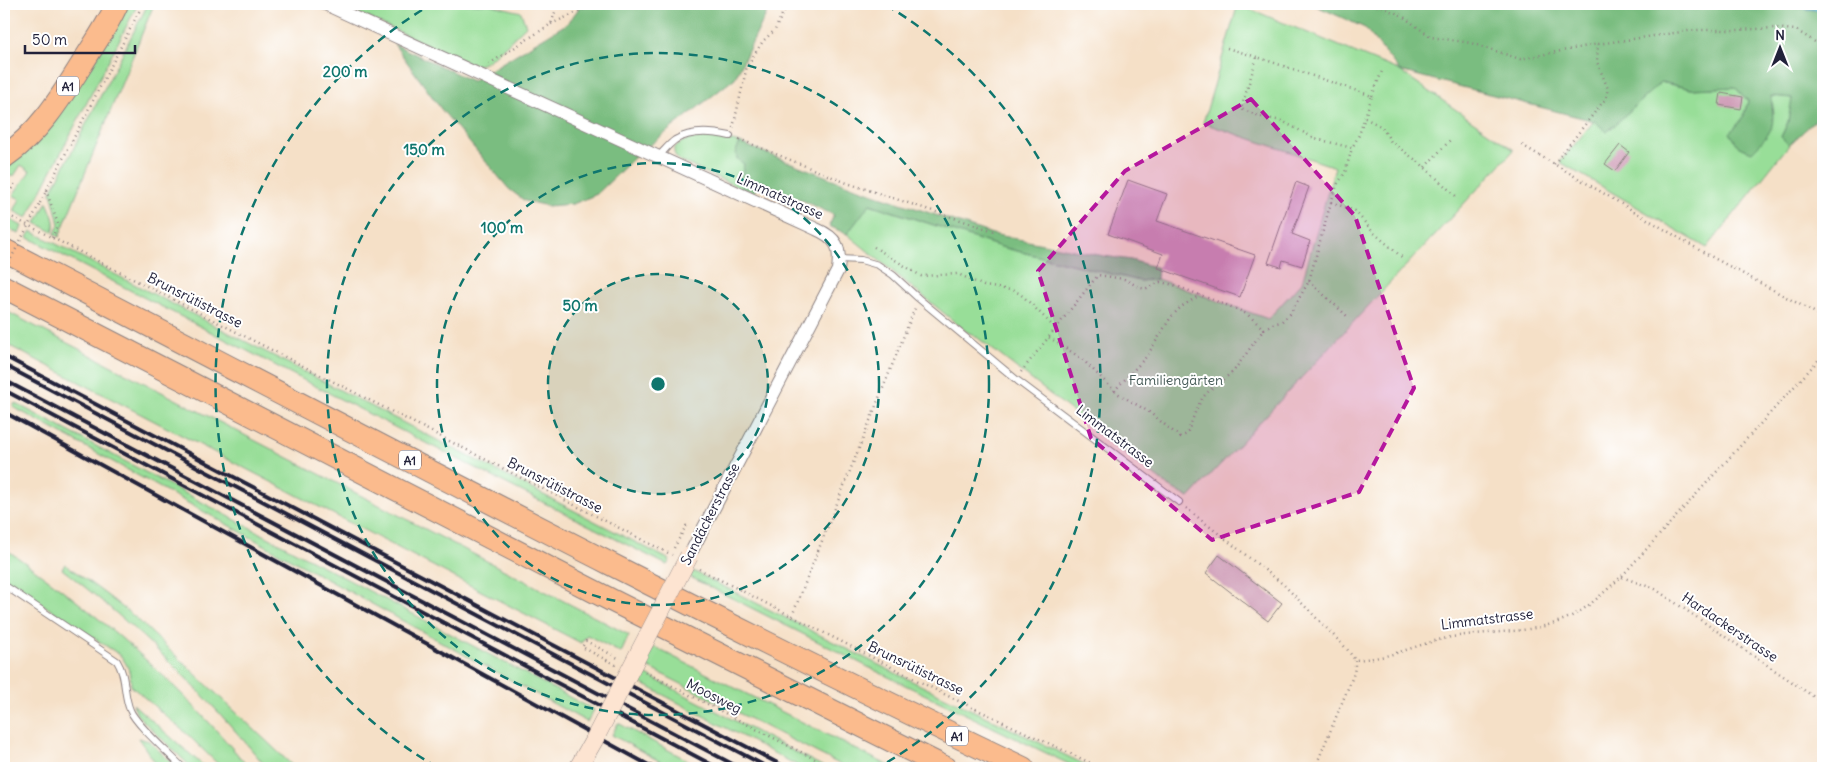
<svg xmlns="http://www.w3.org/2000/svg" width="1827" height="772" font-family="Delius,sans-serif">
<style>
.green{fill:#98de98;stroke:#5d806a}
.forest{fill:#7abd80;stroke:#4e705e}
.water{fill:#57bad6;stroke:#3c6e88}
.building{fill:#cc97b3}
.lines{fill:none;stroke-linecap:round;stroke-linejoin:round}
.lane-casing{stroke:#8c8181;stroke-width:8}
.street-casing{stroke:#8c8181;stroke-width:14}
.highway-casing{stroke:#8c8181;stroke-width:24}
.path{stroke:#8c8181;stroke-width:2.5;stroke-dasharray:1 4;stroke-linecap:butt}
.lane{stroke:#fff;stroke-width:6}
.street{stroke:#fff;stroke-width:12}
.highway{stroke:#fbbb8d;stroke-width:22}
.rail{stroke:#22223b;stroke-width:4}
.secondary-bridge-casing{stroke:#8c8181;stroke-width:19;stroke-linecap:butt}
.path-bridge{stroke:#8c8181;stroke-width:2.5;stroke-dasharray:1 4;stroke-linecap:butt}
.secondary-bridge{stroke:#fde4d1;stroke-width:18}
.marked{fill:#b5179e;fill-opacity:0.2;stroke:#b5179e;stroke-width:4;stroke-dasharray:10 6;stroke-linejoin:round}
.ring{fill:none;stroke:#0f766e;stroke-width:2.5;stroke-dasharray:9 6}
.labels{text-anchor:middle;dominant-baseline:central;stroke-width:4;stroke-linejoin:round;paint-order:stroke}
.shield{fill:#fff;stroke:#646476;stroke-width:1}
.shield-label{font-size:12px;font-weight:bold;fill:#22223b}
.street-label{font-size:14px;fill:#22223b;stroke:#fff}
.park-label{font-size:14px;fill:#455a57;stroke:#fff}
.centre{fill:#0f766e;stroke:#fff;stroke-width:2.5}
.ring-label{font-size:15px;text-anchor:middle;font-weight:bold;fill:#0f766e;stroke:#fff;stroke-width:4;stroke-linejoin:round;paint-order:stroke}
</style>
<rect width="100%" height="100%" fill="#fff"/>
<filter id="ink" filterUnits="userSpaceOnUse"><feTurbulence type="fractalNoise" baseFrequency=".02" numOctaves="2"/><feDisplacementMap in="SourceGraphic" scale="10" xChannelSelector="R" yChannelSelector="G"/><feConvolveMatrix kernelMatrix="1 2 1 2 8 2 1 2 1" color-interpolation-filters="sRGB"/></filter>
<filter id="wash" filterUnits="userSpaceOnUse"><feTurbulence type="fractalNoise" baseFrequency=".0096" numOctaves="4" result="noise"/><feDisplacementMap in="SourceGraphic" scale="20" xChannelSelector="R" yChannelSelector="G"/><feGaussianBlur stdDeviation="1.12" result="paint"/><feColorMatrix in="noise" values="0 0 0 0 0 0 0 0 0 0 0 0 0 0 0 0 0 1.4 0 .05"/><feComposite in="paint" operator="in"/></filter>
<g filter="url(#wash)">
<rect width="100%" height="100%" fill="#f5e0c7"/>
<g class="green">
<path d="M123,4H138L27,218L14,211L20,199L13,195L30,171L21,165L14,176L11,175L4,185V164Z"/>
<path d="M148,4H154L59,237L55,234L59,224L51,192Z"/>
<path d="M338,4H489L521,12L526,26C515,36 495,58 484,63C478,66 474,65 468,63Z"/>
<path d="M1238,4L1400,71L1514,150L1189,498L1167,485L974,335L967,332L847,234L869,204L1001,247L1140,281L1157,279L1268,319L1302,282L1335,167L1203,123Z"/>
<path d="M1660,82L1691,89L1735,87L1748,101L1743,118L1774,113L1771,96L1793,98L1788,122L1781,137L1789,145L1707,248L1560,162L1594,121L1608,131Z"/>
<path d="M710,135L740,143L736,151L744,164L740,188L680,161C659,142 699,137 710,135Z"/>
<path d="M47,202C51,212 57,222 53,232L36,223Z"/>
<path d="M4,216L22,226L19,234L4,226Z"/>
<path d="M31,231L670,560L667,565L404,432L27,237Z"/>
<path d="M4,310L629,635L621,653L587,635L581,643L4,343Z"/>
<path d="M15,403L594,710L587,722L13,407Z"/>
<path d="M4,548C96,611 178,682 249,768H222L188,735L131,686C131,673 128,665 120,655L4,579Z"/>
<path d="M65,564L108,596L136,618L295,768H267C204,692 141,630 62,569Z"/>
<path d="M693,571L883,667L1092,768H1077L876,671L690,577Z"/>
<path d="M654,647L893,768H847L644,665Z"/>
<path d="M641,672L826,768H802L637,681Z"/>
<path d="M133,704L206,768H192L137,715Z"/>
<path d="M618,723L702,768H672L612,735Z"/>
<path d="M138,738L149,741L177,768H159Z"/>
</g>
<g class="forest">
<path d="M582,4H771L735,78L635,157L597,194L573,204L548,206L525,201L509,189L441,109L394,44L472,81L568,23Z"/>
<path d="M1312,4H1772L1823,11V115H1821L1789,145L1781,137L1788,122L1792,98L1771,96C1775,128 1774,130 1752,152L1739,147L1730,133L1743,118L1748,101L1735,87L1691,89L1661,82L1607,132L1594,121L1400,71L1365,28Z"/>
<path d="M740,143L853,187L992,234L1104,256L1131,260L1158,268L1157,279L1140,281L1001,247L870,204L847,234L829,226L834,215L761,181L755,192L740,188L744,164L737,159L736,151Z"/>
</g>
<path class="water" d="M1772,4H1823V11Z"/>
<g id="blocks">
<g class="building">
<path d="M1721,93L1743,97L1741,109L1719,105Z"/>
<path d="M1620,145L1629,152L1615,171L1605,164Z"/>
<path d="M1128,180L1167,194L1157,221L1255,255L1240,297L1158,268L1163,254L1108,234Z"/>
<path d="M1296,182L1309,187L1292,234L1310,241L1302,266L1283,260L1281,267L1268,263Z"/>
<path d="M1219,555L1282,603L1268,621L1206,573Z"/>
</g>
</g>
</g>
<g filter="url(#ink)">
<use href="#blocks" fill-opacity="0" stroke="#8c8181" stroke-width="1"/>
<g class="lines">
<g class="lane-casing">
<g id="lane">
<path d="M658,157C663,152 669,144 675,140C691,130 713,132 730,136"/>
<path d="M839,259L861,260L878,265L893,275L918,298L1018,381L1179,502"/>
<path d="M4,585L117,661C127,677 123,694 130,710C136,725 171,755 183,768"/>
</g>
</g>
<g class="street-casing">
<path id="street" d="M325,4L816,229C837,238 841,247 838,270L689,556"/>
</g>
<g class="highway-casing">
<g id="highway">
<path d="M4,157C39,133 60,99 82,64C94,44 108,25 117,4"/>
<path d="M4,250C342,425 679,604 1023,768"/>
<path d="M4,287L611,600L946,768"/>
</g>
</g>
<g class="path">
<path d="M1372,4L1401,15L1431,37L1471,43L1520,59L1598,44L1695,30H1736L1775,28L1796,30L1823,47"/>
<path d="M551,24L582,10L615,4"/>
<path d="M1227,48L1257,57"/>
<path d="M489,64L551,24L558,4"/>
<path d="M1372,96L1382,71"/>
<path d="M1365,118L1382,127L1391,142L1420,163L1458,198"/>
<path d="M733,128L747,66L763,41L775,30L787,4"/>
<path d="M739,139L847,183L994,231"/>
<path d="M1522,145L1701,251L1823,317"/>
<path d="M1554,164L1606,98L1608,89L1597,62L1598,44"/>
<path d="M1425,167L1452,138"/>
<path d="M46,190L58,224L52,238"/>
<path d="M4,202L15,183"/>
<path d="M1331,202L1355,211L1373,232L1404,259"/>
<path d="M40,203L143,4"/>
<path d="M4,213L672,555"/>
<path d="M874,247L921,276L958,274L984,286L1011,290L1019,293L1027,300L1055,328"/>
<path d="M1309,281L1348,317"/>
<path d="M1264,329L1272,324L1281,322L1290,314L1309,281L1331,202L1338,183L1345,173L1352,148L1314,138L1282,121L1262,117L1241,109L1257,57L1372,96L1359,135L1352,148"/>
<path d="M1021,372L1098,275L1124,279L1141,288L1145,289L1160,282L1174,285L1239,310L1248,315L1264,329L1233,372L1213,387L1203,397L1196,410L1187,434L1180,437L1149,412L1117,393L1081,358L1048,337"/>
<path d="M1114,391L1147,356L1171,317L1181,307L1200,295"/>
<path d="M1186,508L1284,585L1347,649L1355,660C1366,659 1378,658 1389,655C1408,650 1427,642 1447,638C1485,630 1527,635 1563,620C1586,611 1603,593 1621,577L1823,355"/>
<path d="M674,548L686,526L690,525"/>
<path d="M699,569L948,696L1101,768"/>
<path d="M1622,577L1655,589L1823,703"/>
<path d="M792,616L915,308"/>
<path d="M616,665L582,647L586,641L618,658"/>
<path d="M645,672L832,768"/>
<path d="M1315,768L1353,676L1355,668V660"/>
</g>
<use href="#lane" class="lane"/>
<use href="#street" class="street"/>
<use href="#highway" class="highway"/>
<g class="rail">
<path d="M4,356L787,768"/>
<path d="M4,365L769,768"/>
<path d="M4,380L740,768"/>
<path d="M4,390L718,768"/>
<path d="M4,412L654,768"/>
</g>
<g class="secondary-bridge-casing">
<path id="secondary-bridge" d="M578,768L594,740L689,556"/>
</g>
<path class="path-bridge" d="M4,272L40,203"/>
<use href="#secondary-bridge" class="secondary-bridge"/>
</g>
</g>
<path class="marked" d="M1251,99L1355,216L1414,388L1359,492L1212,540L1091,438L1038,271L1125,171Z"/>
<circle cx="658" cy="384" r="110" fill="#0f766e" fill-opacity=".12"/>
<g class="ring">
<circle cx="658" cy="384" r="110"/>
<circle cx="658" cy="384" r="221"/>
<circle cx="658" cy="384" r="331"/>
<path d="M437 767A442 442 0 0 1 430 5M886 5A442 442 0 0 1 879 767"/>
</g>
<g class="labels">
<g class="shield">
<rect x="57" y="76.5" width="22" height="19" rx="4"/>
<rect x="399" y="450.5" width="22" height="19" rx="4"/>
<rect x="946" y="726.5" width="22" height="19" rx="4"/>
</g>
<g class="shield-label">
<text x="68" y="86">A1</text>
<text x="410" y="460">A1</text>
<text x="957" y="736">A1</text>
</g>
<g class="street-label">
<text transform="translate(780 196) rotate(24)">Limmatstrasse</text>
<text transform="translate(195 300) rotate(27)">Brunsrütistrasse</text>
<text transform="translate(1115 436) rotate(37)">Limmatstrasse</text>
<text transform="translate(555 485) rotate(27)">Brunsrütistrasse</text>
<text transform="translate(710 514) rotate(-63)">Sandäckerstrasse</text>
<text transform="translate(1487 619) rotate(-7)">Limmatstrasse</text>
<text transform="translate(1730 627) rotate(34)">Hardackerstrasse</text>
<text transform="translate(916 668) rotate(26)">Brunsrütistrasse</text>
<text transform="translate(714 696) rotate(27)">Moosweg</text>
</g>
<g class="park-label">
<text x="1176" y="380">Familiengärten</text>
</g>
</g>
<circle cx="658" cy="384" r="8" class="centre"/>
<g class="ring-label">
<text x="345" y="77">200 m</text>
<text x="424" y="155">150 m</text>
<text x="502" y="233">100 m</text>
<text x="580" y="311">50 m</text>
</g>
<rect width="1827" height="772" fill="none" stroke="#fff" stroke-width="20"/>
<g transform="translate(1780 48)" stroke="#ffffff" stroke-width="4" paint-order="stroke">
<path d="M0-4L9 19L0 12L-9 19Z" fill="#22223b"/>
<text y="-8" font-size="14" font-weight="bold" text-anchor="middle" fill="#22223b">N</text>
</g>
<path d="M25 45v8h110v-8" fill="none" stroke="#22223b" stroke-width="2.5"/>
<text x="32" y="45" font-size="15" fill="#22223b" stroke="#ffffff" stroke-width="4" paint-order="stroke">50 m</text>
</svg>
